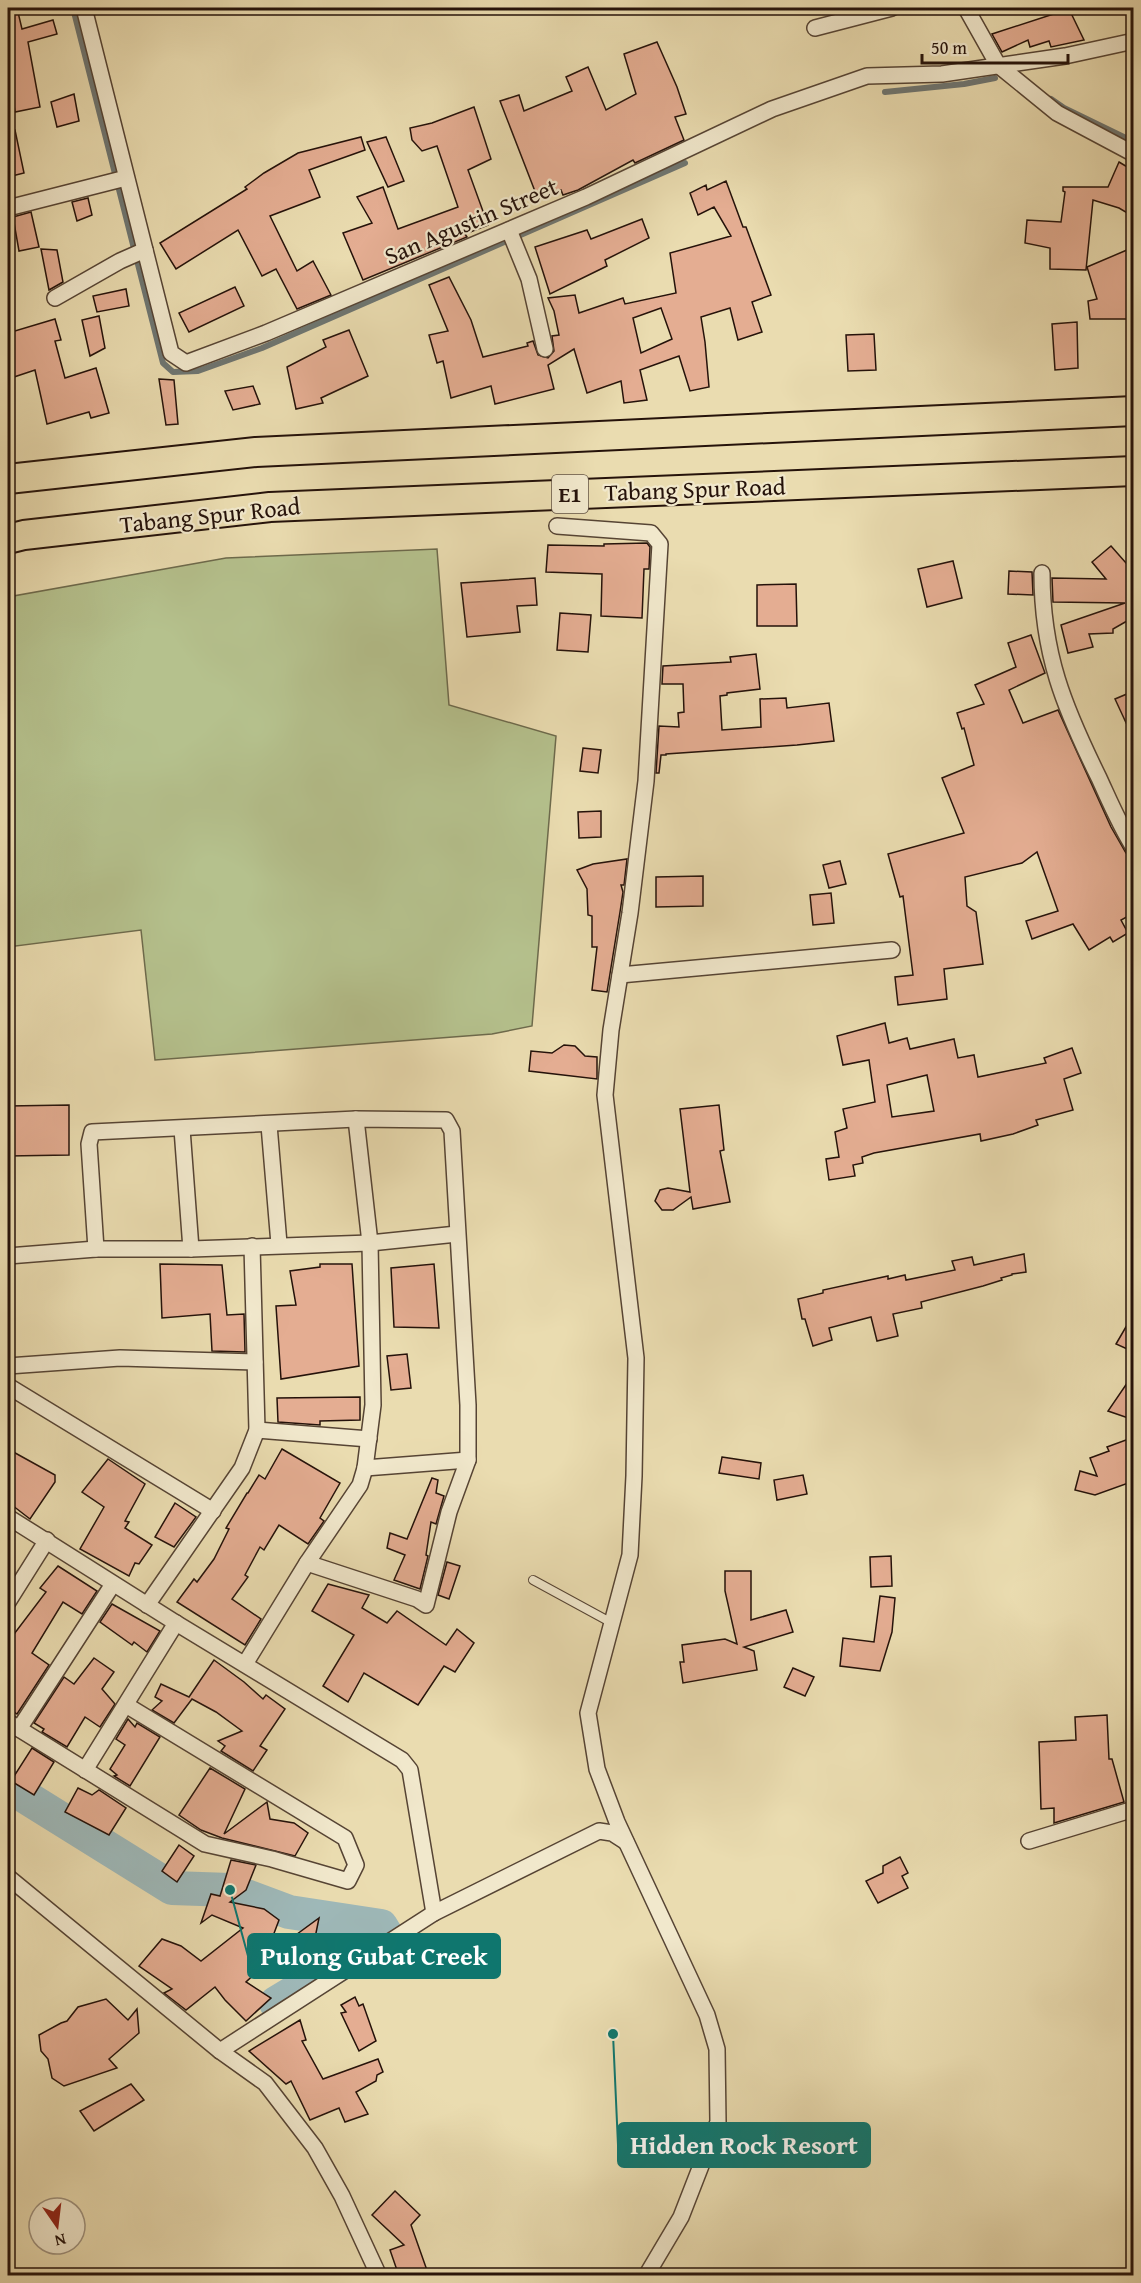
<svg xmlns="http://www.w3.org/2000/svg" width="1141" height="2283" font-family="'Gentium Book Plus',serif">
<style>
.green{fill:#b5c18d;stroke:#6d6a4c;stroke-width:1.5}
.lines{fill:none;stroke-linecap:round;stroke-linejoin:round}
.stream{stroke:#6e7672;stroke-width:6}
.river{stroke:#9eb8b8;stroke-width:34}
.building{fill:#e4ad92;stroke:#25120a;stroke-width:1.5;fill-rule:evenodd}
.service-casing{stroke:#564434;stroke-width:10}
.minor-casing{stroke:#564434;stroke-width:18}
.motorway-casing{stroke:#25120a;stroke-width:32}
.service{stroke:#f1e8cc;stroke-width:8}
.minor{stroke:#f1e8cc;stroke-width:15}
.motorway{stroke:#eadcb0;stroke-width:28}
.labels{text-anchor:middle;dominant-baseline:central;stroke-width:4.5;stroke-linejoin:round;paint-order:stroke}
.shield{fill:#f1e8cc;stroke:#625244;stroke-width:1.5}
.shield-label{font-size:22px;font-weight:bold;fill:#25120a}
.street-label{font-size:24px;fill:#25120a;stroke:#f1e8cc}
.leader{fill:none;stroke:#0f766e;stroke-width:2}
.callout-dot{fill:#0f766e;stroke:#f1e8cc;stroke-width:2}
.callout{fill:#0f766e;stroke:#0f766e;stroke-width:2}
.callout-label{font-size:26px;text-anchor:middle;font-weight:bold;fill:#fff}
</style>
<rect width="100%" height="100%" fill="#eadcb0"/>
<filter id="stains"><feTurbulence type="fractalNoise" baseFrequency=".00333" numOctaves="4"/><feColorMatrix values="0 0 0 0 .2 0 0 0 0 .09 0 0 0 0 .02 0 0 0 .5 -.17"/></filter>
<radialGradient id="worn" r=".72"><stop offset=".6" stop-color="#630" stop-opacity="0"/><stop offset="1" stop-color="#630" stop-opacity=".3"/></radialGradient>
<path class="green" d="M437,549L449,705L556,736L532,1026L492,1034L155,1060L141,930L8,947V597L226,558Z"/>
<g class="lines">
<g class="stream">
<path d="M73,8L163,363L173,372L198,371L262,348L685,163"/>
<path d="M885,92L964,84L995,78"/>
<path d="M1051,99L1064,108L1134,142"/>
</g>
<path class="river" d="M8,1786L172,1888L230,1890L289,1912L381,1926L387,1936L276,2003"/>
</g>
<g class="building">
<path d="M8,8H17L22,29L53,20L57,34L28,42L40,107L15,112L8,65Z"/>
<path d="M1069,9L1084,40L1051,47L1049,41L1030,47L1028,40L1002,52L992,34Z"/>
<path d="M657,42L677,87L686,114L675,117L684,140L635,163L633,160L578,190L563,195L561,190L538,199L500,101L519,95L524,111L572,91L566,77L588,67L606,110L636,94L624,54Z"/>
<path d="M74,94L79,121L57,127L51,102Z"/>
<path d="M474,107L491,159L468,170L488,225L465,234L467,237L363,280L343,233L372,223L357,197L383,187L398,229L458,207L437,146L422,151L412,140L410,128L432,123Z"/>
<path d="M8,130H15L24,173L8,177Z"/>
<path d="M361,137L365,150L309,170L320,197L270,216L297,271L313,261L331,295L297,309L276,269L262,276L238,230L176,269L160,243L247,189L245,187L264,173L298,153Z"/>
<path d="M386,137L404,181L388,187L367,142Z"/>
<path d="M1119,162L1134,171V217L1119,208L1093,200L1086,270L1050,269V248L1025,243L1027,220L1061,222L1065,192L1063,191V187H1108Z"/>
<path d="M726,181L743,227H746L771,295L752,302L762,332L738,340L730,308L701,317L705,342L709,387L690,391L679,356L640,370L647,400L624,403L621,381L587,393L574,349L548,365L554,389L495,404L491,386L451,398L443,361L437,363L429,335L448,331L429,285L449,277L471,320L483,357L528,346L527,343L533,341L538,355L548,358L554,351L552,336L559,335L554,311L548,298L575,295L579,313L623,298L625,304L676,293L670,253L731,236L714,207L698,215L690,193L706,185L707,190ZM661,308L672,339L641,353L633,318Z"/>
<path d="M88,198L92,215L77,221L72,202Z"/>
<path d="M31,212L39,247L19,251L13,217Z"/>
<path d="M642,219L649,238L605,260L607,266L550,294L535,247L587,230L591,239Z"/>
<path d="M1134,247V319H1090L1088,301L1097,299L1087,267Z"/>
<path d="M41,249L57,250L63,282L49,290Z"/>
<path d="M235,287L244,306L189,332L179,313Z"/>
<path d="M126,289L129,306L97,312L93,296Z"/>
<path d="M99,316L105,348L90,356L82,320Z"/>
<path d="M55,319L61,340L55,341L65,378L96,368L109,413L91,418L89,412L47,424L35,370L11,378L8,370V333Z"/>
<path d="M1077,322L1078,368L1055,370L1052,324Z"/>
<path d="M349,330L368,376L321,398L323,403L296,409L287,367L326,347L323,340Z"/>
<path d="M874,334L876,370L848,371L846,335Z"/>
<path d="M159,379L174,380L178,424L166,425Z"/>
<path d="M253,386L260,404L233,410L225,391Z"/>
<path d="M647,543L650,547L649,569H644L642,618L601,616L602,574L546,572L548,545L604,546V544Z"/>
<path d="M1111,546L1134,572V617L1113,629V633L1089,634L1093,647L1068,653L1061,625L1125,603L1053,602L1052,578L1106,579L1092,562Z"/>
<path d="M953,561L962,598L927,607L918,569Z"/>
<path d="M1009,571L1032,572L1033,595L1008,594Z"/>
<path d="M535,578L537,605L517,606L520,632L467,637L461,583Z"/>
<path d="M796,584L797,626H757V585Z"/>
<path d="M560,613L591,615L588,652L557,650Z"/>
<path d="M1031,635L1045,673L1009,690L1023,723L1058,710L1111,827L1126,853L1131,857L1134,862V913L1121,920L1128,933L1113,942L1110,937L1089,950L1073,924L1032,939L1026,921L1058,911L1037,852L1022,863L965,877L967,906L976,912L983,964L944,969L947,999L898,1005L895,977L913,975L903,896L900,897L888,854L964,833L942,778L974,765L964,728L962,729L957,713L984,704L975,685L1016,667L1008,643Z"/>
<path d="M756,654L760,689L727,693V695L720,696L722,730L761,727L760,699L786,698L787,708L829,703L834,741L797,745L666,754V755H661L659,773H656L659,726L679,727L678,713L684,712L683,684H662L663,666L731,662L730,657Z"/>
<path d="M1134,691V740L1115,699Z"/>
<path d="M583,748L601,750L598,773L580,771Z"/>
<path d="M601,811V837L579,838L578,812Z"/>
<path d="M627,859L624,885H621L623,892L620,912L607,992L592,990L597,947H592V916L588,915L587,889L577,870L593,864Z"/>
<path d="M840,861L846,884L829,888L823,865Z"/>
<path d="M703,876V906L656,907V877Z"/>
<path d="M831,893L834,923L813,925L810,895Z"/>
<path d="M885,1023L889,1043L907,1038L910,1049L954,1039L958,1058L974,1055L978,1077L1046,1063L1044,1058L1072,1048L1081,1073L1064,1079L1073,1110L1036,1120L1038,1125L1013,1134L981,1141L980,1134L874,1153L862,1157L863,1163L853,1165L855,1176L829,1180L826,1159L839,1157L835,1132L847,1128L843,1109L875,1102L869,1060L843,1065L837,1036ZM927,1075L934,1111L892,1117L887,1085Z"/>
<path d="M564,1045L575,1046L585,1056L597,1057V1079L529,1071L531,1051L552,1053Z"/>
<path d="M69,1105V1155L8,1156V1106Z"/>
<path d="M719,1105L724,1150L720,1151L730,1202L693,1209L691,1197L673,1210H662L655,1201L660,1190L668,1188L690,1192L680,1109Z"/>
<path d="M1024,1254L1026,1272L1012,1274V1275L1001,1278L1002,1280L983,1286L921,1302L922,1308L893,1314L898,1336L877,1341L871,1317L829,1328L832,1340L813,1346L805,1319H802L798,1299L823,1293V1290L888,1276V1279L905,1275L906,1280L955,1270L952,1261L972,1257L974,1265Z"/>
<path d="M160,1264L222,1265L227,1315L244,1314L245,1352L212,1351L210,1314L162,1318Z"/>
<path d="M320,1264H352L359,1366L281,1379L276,1306L296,1305L290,1271L320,1267Z"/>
<path d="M434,1264L439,1328L394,1327L391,1268Z"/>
<path d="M1134,1313V1352L1116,1344Z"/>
<path d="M407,1354L411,1388L391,1390L387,1356Z"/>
<path d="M1134,1373V1420L1108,1411Z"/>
<path d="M360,1397V1420L320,1421V1425L278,1422L277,1398Z"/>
<path d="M1134,1437V1481L1095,1495L1075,1490L1080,1471L1097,1476L1090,1458L1109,1451L1107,1447Z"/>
<path d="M8,1449L55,1475V1482L30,1519L8,1502Z"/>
<path d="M282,1449L340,1483L320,1518L324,1521L308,1544L279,1525L264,1550L260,1547L245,1575L248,1577L232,1599L261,1619L245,1645L177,1602L194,1579L197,1582L214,1559L229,1529L226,1528L247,1493H248L259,1475L265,1479Z"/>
<path d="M722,1457L761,1463L759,1479L719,1473Z"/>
<path d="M108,1459L145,1484L125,1521L129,1522L125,1528L152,1545L139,1564L135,1563L129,1576L80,1549L104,1507L82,1492Z"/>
<path d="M803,1475L807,1494L777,1500L774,1480Z"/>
<path d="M432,1478L438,1480L436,1493L444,1496L436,1524L431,1522L426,1555L428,1556L420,1589L394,1580L405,1555L387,1548L390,1533L407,1539Z"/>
<path d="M175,1503L196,1517L174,1547L155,1537Z"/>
<path d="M891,1556L892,1586L871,1587L870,1557Z"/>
<path d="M447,1562L460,1566L449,1599L438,1595Z"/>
<path d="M58,1566L97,1591L82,1614L63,1602L32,1653L49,1665L17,1714L8,1708V1642L46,1592L40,1588Z"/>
<path d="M725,1571H751V1620L786,1610L793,1632L744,1647L754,1651L757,1670L683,1683L680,1662H684L682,1645L725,1639L737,1644L725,1591Z"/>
<path d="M328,1584L369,1595L362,1608L387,1623L397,1611L446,1645L457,1629L474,1643L455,1672L444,1666L418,1705L364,1673L348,1702L323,1686L354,1635L312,1611Z"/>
<path d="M880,1596L895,1598L892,1632L880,1671L840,1666L843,1638L874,1642Z"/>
<path d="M112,1604L160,1631L147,1652L134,1642L132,1645L100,1622Z"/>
<path d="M94,1658L114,1672L102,1689L115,1704L100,1727L85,1717L67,1747L42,1732L44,1729L34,1723L64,1677L74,1684Z"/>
<path d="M214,1660L244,1682L263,1699L266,1695L285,1709L260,1746L267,1750L253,1771L221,1751L225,1746L218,1741L242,1731L216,1712L192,1699L174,1723L152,1710L162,1701L155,1697L161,1684L189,1697Z"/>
<path d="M793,1668L814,1677L805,1696L784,1687Z"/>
<path d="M1107,1715L1109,1759H1112L1124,1802L1054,1823V1808L1041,1809L1039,1742L1076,1740L1075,1717Z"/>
<path d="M128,1719L135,1727L137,1723L160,1737L130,1786L114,1776L117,1775L110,1769L125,1745L116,1739Z"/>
<path d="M32,1748L54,1762L34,1795L11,1781Z"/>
<path d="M210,1768L245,1789L224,1834L267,1802L270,1819L294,1823L308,1833L295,1856L222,1838L201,1830L179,1815Z"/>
<path d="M78,1788L92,1795L99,1790L126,1808L109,1835L65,1812Z"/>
<path d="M179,1845L194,1856L177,1882L162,1871Z"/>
<path d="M900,1857L908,1873L902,1876L908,1888L878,1903L866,1881L883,1873V1866Z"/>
<path d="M231,1860L256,1865L246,1890L230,1902L264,1909L279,1920L261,1968L246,1982L271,1998L246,2021L225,2000L215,1987L186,2010L164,1993L172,1989L139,1966L162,1939L181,1946L201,1961L243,1928L212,1915L201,1923L211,1894L220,1896Z"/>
<path d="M319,1918L310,1963L278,1948Z"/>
<path d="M355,1997L359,2006L363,2004L376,2041L359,2051L341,2013L346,2012L341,2005Z"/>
<path d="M106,1999L128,2020L137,2009L139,2033L109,2059L117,2068L64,2086L52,2078L48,2059L41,2051L39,2035L61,2023L67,2021L78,2007Z"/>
<path d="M300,2020L306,2040L302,2041L323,2079L378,2059L383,2072L377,2075L376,2081L356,2092L368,2114L345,2122L339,2108L310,2120L291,2081L286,2084L249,2051Z"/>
<path d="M131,2084L144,2100L94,2131L80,2111Z"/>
<path d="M395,2191L420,2215L411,2225L429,2276H399L390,2250L404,2245L372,2215Z"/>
</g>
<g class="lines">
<g class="service-casing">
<path id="service" d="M533,1580L612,1623"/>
</g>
<g class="minor-casing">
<g id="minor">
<path d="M84,8L171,353L186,363L266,333L586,197L772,109L867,76L942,74L1065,56L1134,41"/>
<path d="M966,8L998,65L1057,113L1134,154"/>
<path d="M815,28L892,8"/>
<path d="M8,208L126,178"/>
<path d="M509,230L529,279L545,349"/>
<path d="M55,298L120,261L145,250"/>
<path d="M557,526L651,533L660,544L646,781L630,913L611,1030L605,1095L636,1358L634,1476L630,1555L588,1713L597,1769L617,1822L707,2015L717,2049L718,2122L681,2217L646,2276"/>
<path d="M1042,573C1042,654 1064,707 1099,778C1110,802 1120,826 1134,848"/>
<path d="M620,975L892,950"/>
<path d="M269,1125L279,1244"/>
<path d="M182,1129L191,1249"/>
<path d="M96,1249L89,1144L92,1132L356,1119L446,1120L452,1131L468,1405V1460L449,1512L426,1605L417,1599L307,1563"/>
<path d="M8,1256L96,1249H191L370,1243L457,1234"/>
<path d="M8,1366L120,1358L255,1362"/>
<path d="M8,1386L213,1511"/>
<path d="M257,1430L369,1439"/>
<path d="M365,1468L468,1460"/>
<path d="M8,1517L176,1623L402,1760L410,1770L434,1913"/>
<path d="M8,1602L47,1540"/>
<path d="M147,1605L242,1468L257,1430L252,1246"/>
<path d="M245,1664L307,1563L360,1485L365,1468L373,1405L370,1243L356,1119"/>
<path d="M8,1722L205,1844L272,1859L348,1881L356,1865L345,1838L126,1705"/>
<path d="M19,1729L113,1584"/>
<path d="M85,1770L176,1623"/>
<path d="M1029,1841L1134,1809"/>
<path d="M8,1877L220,2051L265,2083L315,2148L342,2196L379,2276"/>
<path d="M220,2051L434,1913L599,1831L612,1833L626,1842"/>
</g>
</g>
<g class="motorway-casing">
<g id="motorway">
<path d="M8,479L256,452L1134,411"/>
<path d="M8,539L24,535L270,507L1134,471"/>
</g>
</g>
<use href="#service" class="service"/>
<use href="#minor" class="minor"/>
<use href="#motorway" class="motorway"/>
</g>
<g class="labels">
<rect class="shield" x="552" y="475" width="36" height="38" rx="4.5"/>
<g class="shield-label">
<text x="570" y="494">E1</text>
</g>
<g class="street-label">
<text transform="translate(471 221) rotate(-23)">San Agustin Street</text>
<text transform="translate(695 489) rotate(-2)">Tabang Spur Road</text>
<text transform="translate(210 515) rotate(-6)">Tabang Spur Road</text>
</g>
</g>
<path class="leader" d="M230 1890L248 1956M613 2034L618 2145"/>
<g class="callout-dot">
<circle cx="230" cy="1890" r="6"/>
<circle cx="613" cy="2034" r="6"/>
</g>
<g class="callout">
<rect x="248" y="1934" width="252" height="44" rx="6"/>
<rect x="618" y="2123" width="252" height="44" rx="6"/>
</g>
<g class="callout-label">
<text x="374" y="1965">Pulong Gubat Creek</text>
<text x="744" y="2154">Hidden Rock Resort</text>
</g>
<rect width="1141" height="2283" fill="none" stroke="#eadcb0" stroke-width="30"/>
<rect x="9" y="9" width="1123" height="2265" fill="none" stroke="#25120a" stroke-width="3"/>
<rect x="15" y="15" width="1111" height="2253" fill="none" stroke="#25120a" stroke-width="1.5"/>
<g transform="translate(57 2226) rotate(166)"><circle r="28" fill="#f1e8cc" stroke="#9f927e" stroke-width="1.5"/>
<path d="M0-4.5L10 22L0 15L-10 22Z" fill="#8f2418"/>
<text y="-9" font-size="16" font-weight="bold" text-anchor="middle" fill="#25120a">N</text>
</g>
<path d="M922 54v9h146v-9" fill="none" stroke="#25120a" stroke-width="3"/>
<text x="931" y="54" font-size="18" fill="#25120a" stroke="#f1e8cc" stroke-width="4.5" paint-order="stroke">50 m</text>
<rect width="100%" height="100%" filter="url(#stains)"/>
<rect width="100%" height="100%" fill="url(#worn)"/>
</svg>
